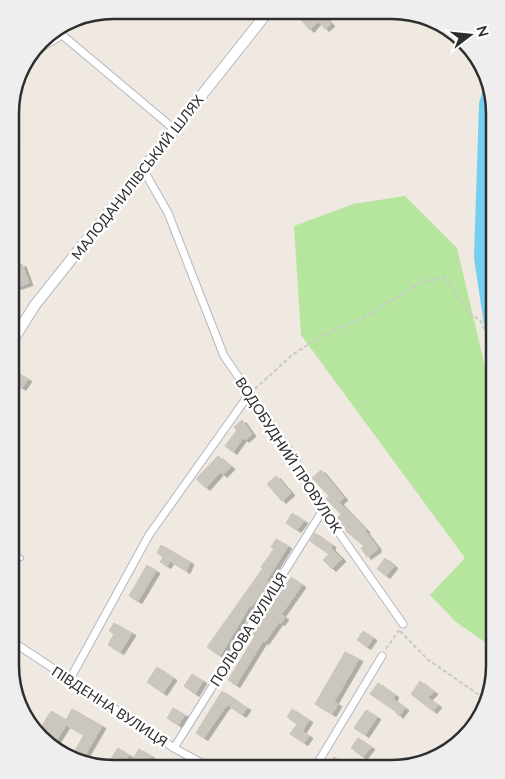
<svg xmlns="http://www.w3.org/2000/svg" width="505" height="779" font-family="Lato,sans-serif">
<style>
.green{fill:#b6e59e}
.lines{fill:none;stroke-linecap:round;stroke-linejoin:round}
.river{stroke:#75cff0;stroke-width:16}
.building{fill:#cbc7bf;stroke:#cbc5ba;filter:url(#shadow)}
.service-casing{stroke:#b4b7c1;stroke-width:6}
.minor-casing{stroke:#b4b7c1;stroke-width:9}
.secondary-casing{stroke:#b4b7c1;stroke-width:12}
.path{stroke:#c9c9c9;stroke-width:2;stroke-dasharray:4 2.5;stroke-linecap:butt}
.service{stroke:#fff;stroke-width:4}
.minor{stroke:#fff;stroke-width:7}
.secondary{stroke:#fff;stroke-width:10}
.labels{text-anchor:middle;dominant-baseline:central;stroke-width:5;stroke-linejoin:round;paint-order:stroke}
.street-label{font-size:14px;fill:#2e2e2e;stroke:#fff}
.rim{fill:none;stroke:#2e2e2e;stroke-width:2.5}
</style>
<defs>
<filter id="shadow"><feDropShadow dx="4" dy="2.5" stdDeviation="0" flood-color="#0004"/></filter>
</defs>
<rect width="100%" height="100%" fill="#efe9e1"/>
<path class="green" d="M405,196L457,248L495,409V649L456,622L430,595L465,558L301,335L294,226L353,204Z"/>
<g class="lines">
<path class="river" d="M491,91L487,104L482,258L495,344"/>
</g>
<g class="building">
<path d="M301,13H325L323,15L331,24L325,29L318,21L310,30L301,20L304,17Z"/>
<path d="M22,264L29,283L17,287L11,268Z"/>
<path d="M16,372L28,379L22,388L11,381Z"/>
<path d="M242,420L252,434L245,440L243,438L233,452L225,446L237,430L234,427Z"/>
<path d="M218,456L231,467L223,475L220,472L206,488L196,479Z"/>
<path d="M321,470L344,498L339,502L366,530L365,531L377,547V550L367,557L361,548L364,546L347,532L337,518L341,514L326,499L329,496L312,478Z"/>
<path d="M276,476L291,493L282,501L267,484Z"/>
<path d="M292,513L304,521L297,530L286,523Z"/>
<path d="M315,533L332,545L331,548L342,559L332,569L323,560L329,554L310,541Z"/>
<path d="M276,539L288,546L267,580L269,582L252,606L250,605L220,656L207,647L263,568L261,567L274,549L271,547Z"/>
<path d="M161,545L190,562L186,571L170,561L167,566L160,562L163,557L157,553Z"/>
<path d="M385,558L394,566L386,576L377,569Z"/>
<path d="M147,565L156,571L138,601L129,596Z"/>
<path d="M291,577L302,585L281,615L285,617L281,623L279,622L265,642L263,641L236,685L228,680L255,636L253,634Z"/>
<path d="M114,623L132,633L120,652L108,645L114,634L109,631Z"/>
<path d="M363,631L373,638L367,647L357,640Z"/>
<path d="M345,652L359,659L334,702L338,704L332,714L315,704Z"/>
<path d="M157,667L173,678L163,693L147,682Z"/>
<path d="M192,674L203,681L195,694L184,686Z"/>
<path d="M420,681L434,692L428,698L438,705L433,711L411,694Z"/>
<path d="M378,683L395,695L393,699L405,708L399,716L394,710L370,694Z"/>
<path d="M222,691L247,708L242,715L228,705L225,707L204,738L196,733Z"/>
<path d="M173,708L185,715L178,725L167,718Z"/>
<path d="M72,709L102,726L84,757L74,752L84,735L66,725L55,743L38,732L51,711L66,720Z"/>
<path d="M292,709L309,720L302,731L309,736L304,743L290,734L297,724L287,717Z"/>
<path d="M366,710L377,717L365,735L354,728Z"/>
<path d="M358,738L371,747L363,757L351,748Z"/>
<path d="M118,748L129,755L121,768H105Z"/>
<path d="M139,749L151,756L143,768L130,763Z"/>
<path d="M334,757L353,769H327Z"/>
</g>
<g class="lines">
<g class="service-casing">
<g id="service">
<path d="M10,525L13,522"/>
<path d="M10,550L21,558"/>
</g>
</g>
<g class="minor-casing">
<g id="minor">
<path d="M55,29L174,129"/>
<path d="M29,55L62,35"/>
<path d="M143,169L168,213L224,356L293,456L323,510L403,624"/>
<path d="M10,640L174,748L211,768"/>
<path d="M70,679L149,535L250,393"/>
<path d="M174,748L323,510"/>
<path d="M314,769L382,656"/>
</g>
</g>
<g class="secondary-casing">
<path id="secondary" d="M11,343L35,305L267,13"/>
</g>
<g class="path">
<path d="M255,389L292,355L320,337L364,317L426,280H435L444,277L470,314L480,320L495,352"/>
<path d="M400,631L427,659L485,699"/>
<path d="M386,649L399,630"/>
</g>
<use href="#service" class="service"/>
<use href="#minor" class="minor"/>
<use href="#secondary" class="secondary"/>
</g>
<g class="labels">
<g class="street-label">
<text transform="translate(137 177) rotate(-52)">МАЛОДАНИЛІВСЬКИЙ ШЛЯХ</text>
<text transform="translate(289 455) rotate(57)">ВОДОБУДНИЙ ПРОВУЛОК</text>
<text transform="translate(248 629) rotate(-58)">ПОЛЬОВА ВУЛИЦЯ</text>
<text transform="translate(110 706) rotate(33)">ПІВДЕННА ВУЛИЦЯ</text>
</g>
</g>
<path d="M0 0H505V779H0ZM113 19H392A94 94 0 0 1 486 113V666A94 94 0 0 1 392 760H113A94 94 0 0 1 19 666V113A94 94 0 0 1 113 19Z" fill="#eee" fill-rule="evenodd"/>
<path class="rim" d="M113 19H392A94 94 0 0 1 486 113V666A94 94 0 0 1 392 760H113A94 94 0 0 1 19 666V113A94 94 0 0 1 113 19Z"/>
<g transform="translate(470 35) rotate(74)" stroke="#ffffff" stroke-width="4" paint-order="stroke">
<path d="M0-4L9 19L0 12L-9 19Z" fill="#2e2e2e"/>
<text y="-8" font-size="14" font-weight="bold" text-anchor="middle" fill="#2e2e2e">N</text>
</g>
</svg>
